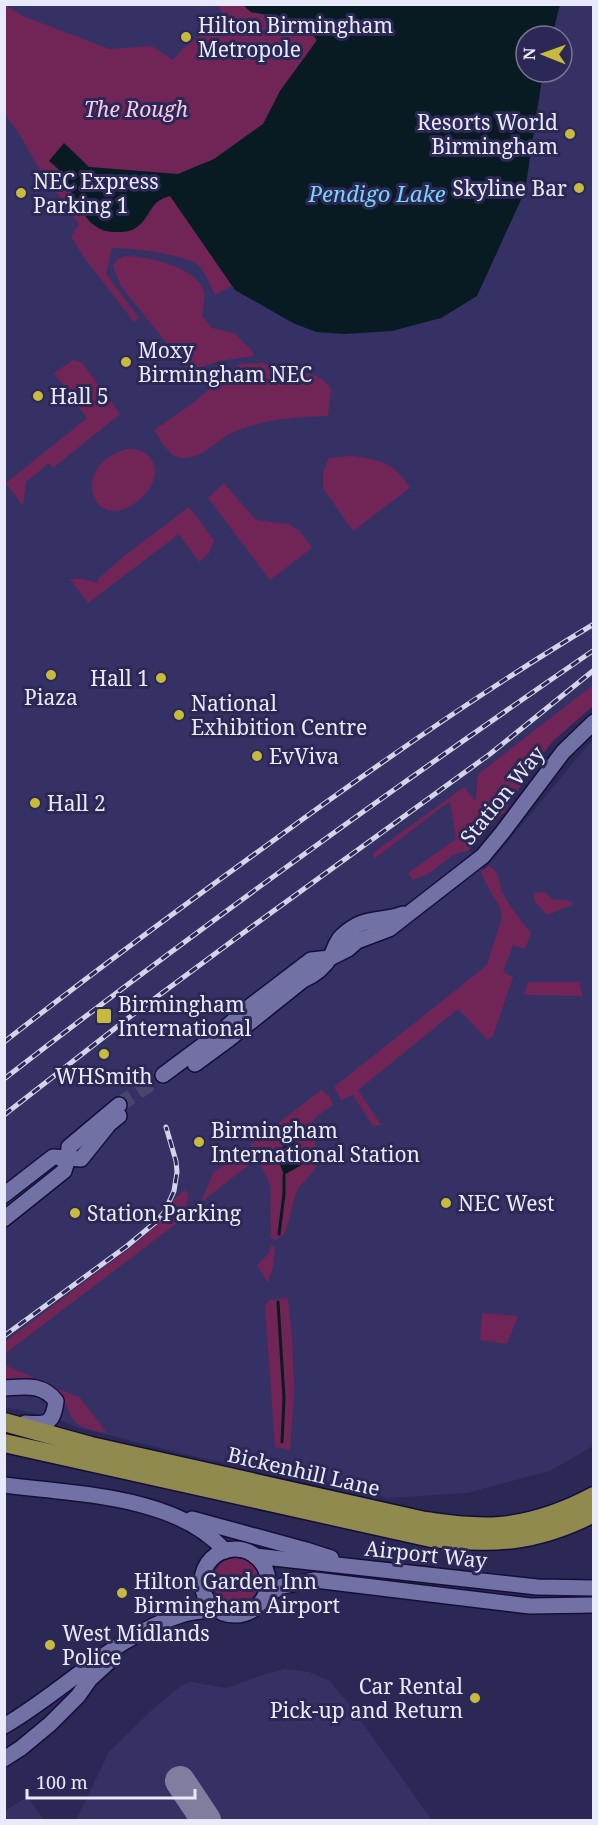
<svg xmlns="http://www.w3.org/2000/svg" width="598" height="1825" font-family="'Noto Serif',serif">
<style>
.built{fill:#353164;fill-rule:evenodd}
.green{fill:#712556}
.water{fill:#091b22}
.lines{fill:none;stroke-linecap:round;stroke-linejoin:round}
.stream{stroke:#091b22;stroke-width:3}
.taxiway{stroke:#7f7e9e;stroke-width:30}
.minor-tunnel{stroke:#47456e;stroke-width:15;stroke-dasharray:15 8;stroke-linecap:butt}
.minor-casing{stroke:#150e39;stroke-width:18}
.major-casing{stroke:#150e39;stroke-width:21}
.minor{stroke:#7271a5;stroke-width:15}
.major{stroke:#918a4f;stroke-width:18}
.rail-casing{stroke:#d3d4e8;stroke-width:5}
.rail{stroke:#2b2855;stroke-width:3;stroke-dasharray:9;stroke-linecap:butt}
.poi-dot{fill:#c6bb3c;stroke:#2b2855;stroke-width:2}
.labels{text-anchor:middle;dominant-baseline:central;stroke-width:6;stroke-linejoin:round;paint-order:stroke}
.poi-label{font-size:21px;fill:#e8e9fa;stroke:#2b2855;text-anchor:start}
.park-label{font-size:21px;font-style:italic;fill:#f9c8e3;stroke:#2b2855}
.street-label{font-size:21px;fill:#e8e9fa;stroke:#2b2855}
.water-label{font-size:22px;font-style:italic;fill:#78d3f5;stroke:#2b2855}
</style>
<rect width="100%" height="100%" fill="#2b2855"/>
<g class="built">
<path d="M4,5H593V686L478,774L469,850L484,870L593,739V1446L550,1471L466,1493L389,1498L309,1479L201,1458L72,1426L57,1418L5,1407ZM526,36H562V72H526Z"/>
<path d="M285,1669L309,1672L330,1681L351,1707L432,1820H76L109,1752L155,1707L182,1685L191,1682L227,1688L262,1675Z"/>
<path d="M27,1797L44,1820H5V1811Z"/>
</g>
<g class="green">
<path d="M5,5L23,16L109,49L152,46L173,60L182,49L224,17L218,5H243L251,12L278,17L305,26L318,40L280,91L263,124L214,159L178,174L89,167L64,143L50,160L61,172L71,193L91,224L139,226L158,199L170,195L232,286L215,295C210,286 206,273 199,266C189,255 128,247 112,248L106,274L139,318L134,322L83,256L71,237L79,224L37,165L20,135L5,114Z"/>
<path d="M125,256C146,256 198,267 204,292C205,298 203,309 202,316L212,328L234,333L253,352V356L219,361L189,371L120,285L113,266L118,259Z"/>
<path d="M73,360L82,363L120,414L53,468L49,463L26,482L23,506L6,483L87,418L54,373Z"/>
<path d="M263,363C271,366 279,370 287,371C306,374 320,372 331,389L328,416C296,417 265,419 236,431C218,438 203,459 183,458C169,458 161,440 154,430L189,406L240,364Z"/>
<path d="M127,449C141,448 155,455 155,472C155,482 148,493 140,499C94,539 66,466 127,449Z"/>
<path d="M352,456C381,460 393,462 410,488L353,531L323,488V472L329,458Z"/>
<path d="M224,483L256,520L288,524L300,531L312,548L270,580L208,498Z"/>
<path d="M189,507L214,540L209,553L199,562L179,534L88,603L70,579H83L97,583L100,577L123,557Z"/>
<path d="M593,685V706L552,742L527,776L505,811L469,850L453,855L428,874L413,880L408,873L456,839L450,801L374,859L373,853L464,787L475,801L478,774Z"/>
<path d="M489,866C503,875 497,882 503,894C511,908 521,921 531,933L525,949L513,945L503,972L513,977L493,1036L488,1040L458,1009L358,1090L381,1125L373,1126L353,1095L341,1100L334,1087L487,965L502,917L500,908L486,883L481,871Z"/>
<path d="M545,892L552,899L571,901L573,905L547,915L535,902L533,893Z"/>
<path d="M528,982H579L583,996L524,995Z"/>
<path d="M321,1090L330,1097L333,1105C288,1134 323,1130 317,1163C314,1175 300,1182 296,1193C292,1204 289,1226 284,1234C283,1235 277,1239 276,1240L271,1238L270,1186L267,1177L261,1167L260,1160L250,1145Z"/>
<path d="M245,1149L254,1161L201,1202L213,1173Z"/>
<path d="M185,1190L188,1194L185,1217L7,1352L5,1350V1342L139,1241L166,1216L174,1199Z"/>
<path d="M271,1245L275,1247L273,1267L268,1283L257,1265L269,1253Z"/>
<path d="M288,1298L292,1338L294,1393L290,1450L275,1447L265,1306L270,1300Z"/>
<path d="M482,1313L518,1316L507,1344L480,1340Z"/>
<path d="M5,1365L39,1380L5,1379Z"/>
<path d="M54,1387L80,1398L107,1433C88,1429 73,1429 67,1406L61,1403L60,1396Z"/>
<circle cx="236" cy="1581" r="23"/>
</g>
<g class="water">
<path d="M243,5H560L552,36H526V72H543L525,191L477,296L441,318L392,331L344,334L316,332L293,323L235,290L170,196C148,202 152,216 137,227C131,232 123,232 115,232C85,233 75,196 62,174C59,169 54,165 49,161L64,143L89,167L178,174L214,159L263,124L280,91L317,40L305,26L278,17L251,12Z"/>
<path d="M294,1141L302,1150L303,1164L284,1175L279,1162L280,1148Z"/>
</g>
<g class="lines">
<g class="stream">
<path d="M279,1234L284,1194V1175"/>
<path d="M278,1302L284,1398L282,1442"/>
</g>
<path class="taxiway" d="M180,1781L206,1820"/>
<path class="minor-tunnel" d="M119,1105L163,1075"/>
<g class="minor-casing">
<g id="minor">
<path d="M195,1064L229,1039L303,980C315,975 324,968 331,956C335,949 336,941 342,936C364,915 378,923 403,914"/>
<path d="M163,1075L222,1031L252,1005L311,960L330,958L348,949L357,941L389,929L483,856L502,833L563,752L594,722"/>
<path d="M4,1195L53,1157L81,1159L109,1124L119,1116"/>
<path d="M4,1219L64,1171L68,1158L69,1147L119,1105"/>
<path d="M4,1388C25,1387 42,1383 56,1401C53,1424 47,1425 25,1423"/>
<path d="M4,1485C73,1494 177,1495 225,1551"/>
<path d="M192,1519L306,1550L331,1558"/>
<circle cx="235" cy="1582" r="33"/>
<path d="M255,1556L537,1587L594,1588"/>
<path d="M265,1597L282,1586L315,1580L530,1606L594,1605"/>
<path d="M4,1726C66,1690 115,1635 184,1614C194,1611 206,1611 216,1609"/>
<path d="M4,1759L21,1748L50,1724L78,1696L90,1679L113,1658"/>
</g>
</g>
<g class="major-casing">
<g id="major">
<path d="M4,1422L91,1446L425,1521C450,1524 475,1528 500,1526C532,1523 566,1511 594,1496"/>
<path d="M4,1443L431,1538C495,1544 535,1543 594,1513"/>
</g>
</g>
<use href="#minor" class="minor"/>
<use href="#major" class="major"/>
<g class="rail-casing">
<g id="rail">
<path d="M4,1042C91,974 180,908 270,843C375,766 482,691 594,624"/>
<path d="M4,1079C196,930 393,788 594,650"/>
<path d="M4,1115L127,1019L239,936L490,754L594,670"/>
<path d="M4,1336L127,1246L157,1221L165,1211L174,1191L177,1172L176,1161L166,1127"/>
</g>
</g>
<use href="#rail" class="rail"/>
</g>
<g class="poi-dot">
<circle cx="186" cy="37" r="6"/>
<circle cx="570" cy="134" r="6"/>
<circle cx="579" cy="188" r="6"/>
<circle cx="21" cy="193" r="6"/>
<circle cx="126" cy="362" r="6"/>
<circle cx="38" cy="396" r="6"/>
<circle cx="51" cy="675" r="6"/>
<circle cx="161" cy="678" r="6"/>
<circle cx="179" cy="715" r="6"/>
<circle cx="257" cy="756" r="6"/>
<circle cx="35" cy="803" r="6"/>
<rect x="96" y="1008" width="16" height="16" rx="3"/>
<circle cx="104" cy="1054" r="6"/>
<circle cx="199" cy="1142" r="6"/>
<circle cx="446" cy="1203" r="6"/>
<circle cx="75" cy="1213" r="6"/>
<circle cx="122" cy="1593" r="6"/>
<circle cx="50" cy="1645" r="6"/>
<circle cx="475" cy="1698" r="6"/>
</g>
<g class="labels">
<g class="poi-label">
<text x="198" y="25">Hilton Birmingham<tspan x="198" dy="24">Metropole</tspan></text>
<text x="558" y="122" text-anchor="end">Resorts World<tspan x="558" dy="24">Birmingham</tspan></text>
<text x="33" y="181">NEC Express<tspan x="33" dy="24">Parking 1</tspan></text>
<text x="567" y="188" text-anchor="end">Skyline Bar</text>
<text x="138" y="350">Moxy<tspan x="138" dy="24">Birmingham NEC</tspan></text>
<text x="50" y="396">Hall 5</text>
<text x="149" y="678" text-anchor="end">Hall 1</text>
<text x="51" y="697" text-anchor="middle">Piaza</text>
<text x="191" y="703">National<tspan x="191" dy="24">Exhibition Centre</tspan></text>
<text x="269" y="756">EvViva</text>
<text x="47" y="803">Hall 2</text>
<text x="118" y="1004">Birmingham<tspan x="118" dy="24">International</tspan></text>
<text x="104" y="1076" text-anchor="middle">WHSmith</text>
<text x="211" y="1130">Birmingham<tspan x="211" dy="24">International Station</tspan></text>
<text x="458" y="1203">NEC West</text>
<text x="87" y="1213">Station Parking</text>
<text x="134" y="1581">Hilton Garden Inn<tspan x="134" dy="24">Birmingham Airport</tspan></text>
<text x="62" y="1633">West Midlands<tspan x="62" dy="24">Police</tspan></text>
<text x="463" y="1686" text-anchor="end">Car Rental<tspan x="463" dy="24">Pick-up and Return</tspan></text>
</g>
<g class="park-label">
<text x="136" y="109">The Rough</text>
</g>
<g class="street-label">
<text transform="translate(502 795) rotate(-51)">Station Way</text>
<text transform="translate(304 1471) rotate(13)">Bickenhill Lane</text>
<text transform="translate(426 1554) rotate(6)">Airport Way</text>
</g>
<g class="water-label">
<text x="377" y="193">Pendigo Lake</text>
</g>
</g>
<rect width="598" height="1825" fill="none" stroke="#e8e9fa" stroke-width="12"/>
<g transform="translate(544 54) rotate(271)"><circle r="28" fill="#2b2855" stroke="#777597" stroke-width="1.5"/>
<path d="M0-4.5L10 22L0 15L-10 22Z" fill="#c6bb3c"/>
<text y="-9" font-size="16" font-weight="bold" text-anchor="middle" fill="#e8e9fa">N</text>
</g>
<path d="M27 1789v9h168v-9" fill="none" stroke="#e8e9fa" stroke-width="3"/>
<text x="36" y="1789" font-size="18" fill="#e8e9fa" stroke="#2b2855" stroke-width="4.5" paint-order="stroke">100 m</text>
</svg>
